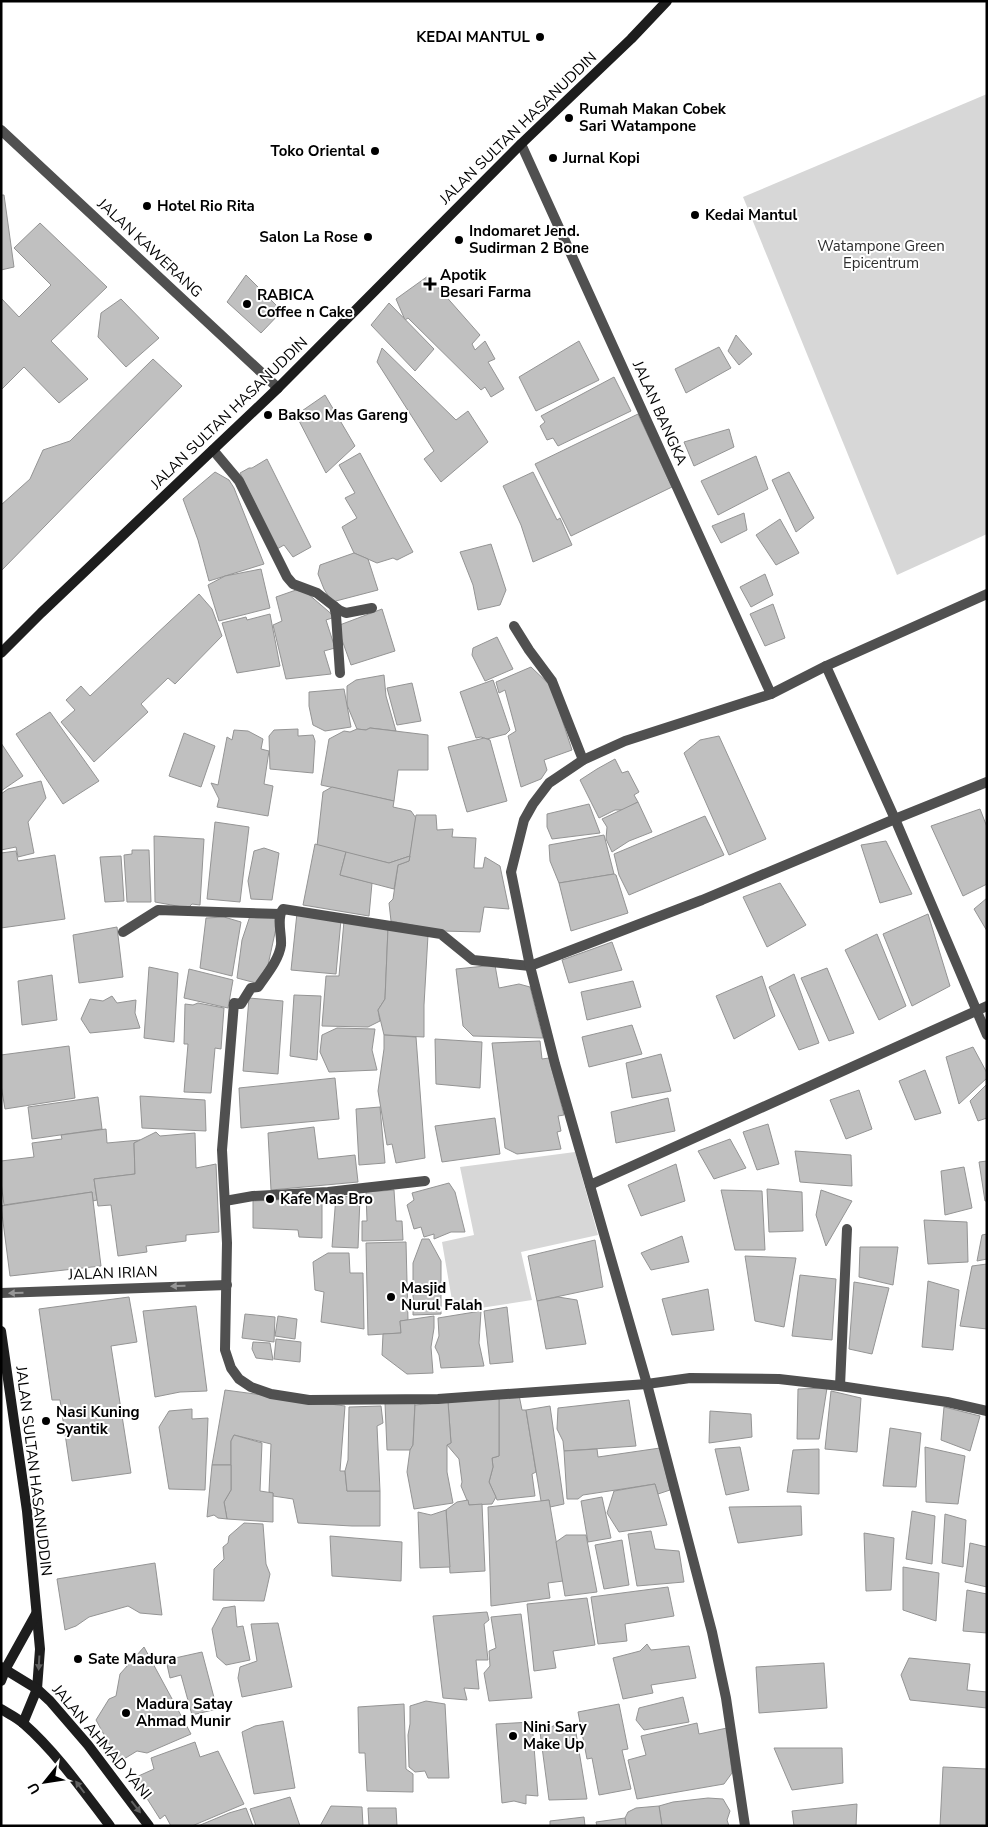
<svg xmlns="http://www.w3.org/2000/svg" width="988" height="1827" font-family="'Nunito Sans',sans-serif">
<style>
.green{fill:#d7d7d7}
.building{fill:#c0c0c0;stroke:#949494}
.lines{fill:none;stroke-linecap:round;stroke-linejoin:round}
.street{stroke:#505050;stroke-width:10}
.secondary{stroke:#1d1d1d;stroke-width:10}
.oneway{fill:#969696}
.oneway2{fill:#616161}
.poi-dot{fill:#000;stroke:#fff;stroke-width:2}
.labels{text-anchor:middle;dominant-baseline:central;stroke-width:4;stroke-linejoin:round;paint-order:stroke}
.poi-label{font-size:15px;font-weight:bold;fill:#000;stroke:#fff;text-anchor:start}
.street-label{font-size:15px;fill:#000;stroke:#fff}
.park-label{font-size:15px;fill:#2e2e2e;stroke:#fff}
</style>
<rect width="100%" height="100%" fill="#fff"/>
<g class="green">
<path d="M987,94V534L897,575L743,197Z"/>
<path d="M575,1152L598,1235L521,1252L532,1300L454,1312L442,1242L474,1235L460,1167Z"/>
</g>
<g class="building">
<path d="M1,195H4L14,267L1,270Z"/>
<path d="M40,223L107,287L51,341L88,379L59,403L24,367L1,390V298L19,317L51,285L14,248Z"/>
<path d="M246,275L282,311L261,333L227,302Z"/>
<path d="M428,276L480,335L472,344L475,350L485,341L495,359L488,362L504,389L491,397L485,387L481,390L408,318L405,320L396,299Z"/>
<path d="M121,299L159,338L126,367L98,337L101,313Z"/>
<path d="M389,303L434,349L415,371L371,325Z"/>
<path d="M736,335L752,354L739,365L728,351Z"/>
<path d="M579,341L599,380L536,411L519,377Z"/>
<path d="M719,347L731,368L686,393L675,369Z"/>
<path d="M382,348L456,420L468,411L488,442L441,482L424,459L434,451L377,362Z"/>
<path d="M153,359L182,386L1,571V505L30,479L43,450L70,441Z"/>
<path d="M614,377L631,411L558,446L553,438L547,440L540,426L545,422L541,416Z"/>
<path d="M325,395L355,446L326,473L296,415Z"/>
<path d="M638,414L672,487L571,536L535,464Z"/>
<path d="M729,429L734,447L694,466L684,442Z"/>
<path d="M360,453L413,552L397,560L393,558L377,563L354,553L342,527L357,518L345,498L355,493L339,465Z"/>
<path d="M756,456L768,489L718,515L701,481Z"/>
<path d="M267,459L311,547L293,557L284,545L277,549L240,473L249,468H252Z"/>
<path d="M215,472L229,480L234,488L264,564L209,581L198,540L183,499Z"/>
<path d="M533,472L557,520L560,518L572,545L533,562L521,525L503,486Z"/>
<path d="M789,472L814,518L796,532L772,480Z"/>
<path d="M744,513L747,530L721,543L712,526Z"/>
<path d="M780,519L799,553L776,565L756,535Z"/>
<path d="M491,544L506,590L500,605L478,610L473,585L460,552Z"/>
<path d="M354,553L368,559L378,590L332,602L324,589L318,574L320,565Z"/>
<path d="M261,569L270,608L219,621L208,585L225,576Z"/>
<path d="M765,574L773,595L751,607L740,587Z"/>
<path d="M296,590L307,593L335,617L326,620L335,648L324,651L331,674L286,679L273,625L282,621L276,597Z"/>
<path d="M199,594L212,609L222,636L175,684L168,678L141,704L148,712L94,762L61,722L75,710L66,700L81,686L90,696Z"/>
<path d="M773,604L785,638L765,646L750,614Z"/>
<path d="M382,609L395,651L351,665L337,626Z"/>
<path d="M270,614L280,666L237,673L222,623L246,617L247,620Z"/>
<path d="M497,637L513,669L485,681L472,655L473,648Z"/>
<path d="M531,667L551,686L572,750L544,760L547,770L541,779L521,787L508,736L516,731L505,690L499,693L496,682Z"/>
<path d="M384,675L386,696L396,731L370,728L366,730L357,729L347,705V686L356,680Z"/>
<path d="M493,680L510,730L506,734L487,739L481,737L476,738L460,692Z"/>
<path d="M412,683L421,721L397,725L387,688Z"/>
<path d="M344,689L351,727L325,731L313,725L309,706V692Z"/>
<path d="M50,712L99,781L63,804L16,734Z"/>
<path d="M370,728L428,735V770H398L394,801L321,785L329,739L344,731L350,732L357,729L366,730Z"/>
<path d="M298,729V736L313,735L315,741L313,773L270,769L269,736L274,730Z"/>
<path d="M234,730L248,731L263,739L261,749L269,751L264,784L273,786L268,816L217,807L219,799L211,783L218,785L227,737L232,740Z"/>
<path d="M184,733L215,746L201,787L169,776Z"/>
<path d="M719,736L766,839L729,855L684,753L700,740Z"/>
<path d="M484,738L490,740L507,801L467,812L448,747Z"/>
<path d="M1,743L23,776L1,791Z"/>
<path d="M615,759L622,773L628,771L639,792L634,795L638,802L623,810H615L599,818L580,780L597,769Z"/>
<path d="M41,781L46,798L28,822L34,853L18,857L16,847L1,850V794L8,789Z"/>
<path d="M332,787L394,801L393,807L411,811L416,818L410,856L389,863L317,846L323,792Z"/>
<path d="M638,802L652,832L629,841L612,852L606,839L607,827L602,819Z"/>
<path d="M589,804L600,833L552,839L547,827V814Z"/>
<path d="M980,809L987,827V884L963,896L931,826Z"/>
<path d="M416,815H436L437,830L453,829L452,837L476,838L474,868H483L485,857L500,866L509,909L484,907L480,932L442,931L391,921L389,903L393,899L398,865L409,861Z"/>
<path d="M705,816L724,855L629,895L619,875L614,854Z"/>
<path d="M215,822L249,827L240,902L207,899Z"/>
<path d="M604,835L614,874L559,883L550,861L549,845Z"/>
<path d="M154,836L204,839L200,905L192,904L188,908L155,902Z"/>
<path d="M886,841L912,894L880,903L861,845Z"/>
<path d="M315,844L346,852L340,875L372,883L369,916L303,905Z"/>
<path d="M264,848L279,853L272,900L251,899L248,881L254,851Z"/>
<path d="M132,850H149L151,902H127L124,855L132,854Z"/>
<path d="M16,851L18,861L55,855L65,919L1,928V853Z"/>
<path d="M346,852L389,863L410,856L409,861L398,865L394,889L340,875Z"/>
<path d="M121,856L124,901L105,902L100,857Z"/>
<path d="M614,874L616,875L628,913L571,931L559,883Z"/>
<path d="M780,883L806,925L767,947L743,897Z"/>
<path d="M987,898V931L974,909Z"/>
<path d="M252,910L278,919L268,965L256,983L237,978L242,940Z"/>
<path d="M297,913L341,920L336,974L291,970Z"/>
<path d="M928,914L950,986L912,1006L883,934Z"/>
<path d="M224,917L241,922L232,976L200,968L206,918Z"/>
<path d="M344,921L388,928L385,999L378,1010L380,1021L368,1027L322,1026L326,976H339Z"/>
<path d="M117,927L123,977L79,983L73,935Z"/>
<path d="M388,928L428,935L424,1005V1037L384,1035L378,1010L385,999Z"/>
<path d="M877,934L906,1006L879,1020L845,950Z"/>
<path d="M612,942L622,970L569,983L562,960Z"/>
<path d="M495,965L499,988L519,984L530,987L543,1038L473,1036L463,1026L456,969Z"/>
<path d="M149,967L178,973L174,1042L144,1038Z"/>
<path d="M827,968L854,1033L829,1041L801,978Z"/>
<path d="M189,969L233,980L228,1008L184,998Z"/>
<path d="M794,974L819,1043L799,1050L769,987Z"/>
<path d="M52,975L57,1020L22,1025L18,981Z"/>
<path d="M762,976L775,1016L734,1039L716,996Z"/>
<path d="M633,981L641,1007L587,1020L581,992Z"/>
<path d="M294,995L321,996L317,1060L290,1056Z"/>
<path d="M112,996L117,1003L136,1000L135,1013L140,1028L90,1033L81,1019L90,999L103,1001Z"/>
<path d="M249,998L283,1001L278,1074L243,1071Z"/>
<path d="M198,1003L224,1008L221,1049L215,1048L211,1093L184,1092L188,1044H184L185,1004L193,1005Z"/>
<path d="M632,1025L642,1054L589,1067L582,1037Z"/>
<path d="M337,1028L375,1029L372,1050L377,1070L329,1072L320,1052L322,1035Z"/>
<path d="M384,1035L416,1037L425,1158L396,1163L392,1144L387,1145L378,1091L384,1049Z"/>
<path d="M435,1039L482,1042L480,1088L436,1084Z"/>
<path d="M540,1041L542,1059L549,1058L564,1115L558,1116L561,1131L557,1132L561,1149L517,1154L505,1148L492,1043Z"/>
<path d="M69,1046L75,1098L5,1109L1,1085V1055Z"/>
<path d="M973,1047L987,1073V1078L959,1104L946,1057Z"/>
<path d="M661,1054L671,1091L632,1098L626,1063Z"/>
<path d="M925,1070L941,1113L915,1120L899,1081Z"/>
<path d="M335,1078L339,1119L241,1128L239,1088Z"/>
<path d="M987,1084V1118L978,1121L970,1101Z"/>
<path d="M859,1090L872,1129L846,1139L830,1100Z"/>
<path d="M140,1096L205,1100L206,1131L142,1128Z"/>
<path d="M98,1097L102,1129L32,1139L28,1107Z"/>
<path d="M668,1098L675,1131L616,1143L611,1112Z"/>
<path d="M380,1107L385,1163L359,1165L356,1109Z"/>
<path d="M495,1118L500,1154L442,1162L435,1126Z"/>
<path d="M768,1124L779,1164L757,1170L743,1132Z"/>
<path d="M314,1127L318,1159L355,1155L358,1182L271,1190L268,1133Z"/>
<path d="M106,1129L107,1143L140,1140L134,1143L135,1174L94,1179L97,1200L93,1201L92,1192L4,1205L1,1182V1161L34,1157L32,1143L62,1139L61,1135Z"/>
<path d="M156,1132L160,1136L195,1133L196,1168L216,1164L219,1232L186,1235V1241L146,1246L147,1252L118,1256L111,1205L98,1206L94,1179L135,1174L134,1143Z"/>
<path d="M730,1139L746,1168L714,1179L698,1151Z"/>
<path d="M795,1151L851,1155L852,1186L800,1182Z"/>
<path d="M987,1161V1201H985L979,1162Z"/>
<path d="M676,1164L685,1201L641,1216L628,1185Z"/>
<path d="M964,1167L972,1208L945,1215L941,1171Z"/>
<path d="M449,1183L455,1192L465,1232H451L434,1239V1234L424,1237L421,1227L414,1229L407,1205L414,1200L412,1193Z"/>
<path d="M767,1189L802,1192L803,1231L769,1232Z"/>
<path d="M394,1190L396,1221H402L403,1240L362,1241V1221H367L366,1192Z"/>
<path d="M721,1190L762,1191L765,1250H735Z"/>
<path d="M821,1190L852,1201L826,1246L816,1215Z"/>
<path d="M92,1192L101,1266L10,1276L1,1206Z"/>
<path d="M336,1196L360,1197L358,1248L332,1247Z"/>
<path d="M322,1198V1238L299,1237L298,1230L253,1228V1201Z"/>
<path d="M924,1220L967,1222L968,1262L928,1264Z"/>
<path d="M987,1234V1259L977,1261L982,1235Z"/>
<path d="M682,1236L689,1262L651,1270L641,1253Z"/>
<path d="M422,1239H429L441,1261V1314L413,1315V1263Z"/>
<path d="M595,1240L603,1287L537,1301L528,1256Z"/>
<path d="M406,1242L408,1320L400,1321L401,1333L368,1335L366,1243Z"/>
<path d="M860,1247H898L893,1285L859,1277Z"/>
<path d="M328,1253H349L350,1273H363L364,1329L321,1322L324,1292L315,1290L313,1262Z"/>
<path d="M745,1256L796,1258L784,1327L755,1321Z"/>
<path d="M987,1264V1329L960,1326L972,1266Z"/>
<path d="M800,1275L836,1279L832,1340L792,1336Z"/>
<path d="M928,1281L959,1290L953,1350L922,1347Z"/>
<path d="M854,1282L889,1288L872,1354L849,1349Z"/>
<path d="M708,1289L714,1330L672,1335L662,1299Z"/>
<path d="M129,1297L137,1342L111,1346L131,1473L72,1481L60,1400H52L39,1309Z"/>
<path d="M558,1297L577,1300L586,1344L546,1349L537,1301Z"/>
<path d="M196,1306L207,1391L180,1392L155,1397L143,1311Z"/>
<path d="M507,1307L513,1362L490,1364L484,1311Z"/>
<path d="M481,1311L479,1343L484,1366L441,1368L439,1355L435,1347L439,1336L438,1318Z"/>
<path d="M245,1314L275,1317L274,1342L242,1338Z"/>
<path d="M278,1316L297,1319L295,1339L275,1336Z"/>
<path d="M434,1316V1328L431,1347L433,1373L407,1374L382,1355L383,1334L401,1333L400,1321Z"/>
<path d="M276,1339L301,1342L300,1362L274,1359Z"/>
<path d="M253,1342L270,1343L273,1360L256,1358L252,1349Z"/>
<path d="M827,1388L819,1439H797L798,1389Z"/>
<path d="M225,1390L345,1406L340,1471H345L347,1491H380V1526H352L298,1523L293,1499L273,1496V1493L269,1492L271,1444L234,1435L231,1441V1465H212Z"/>
<path d="M831,1391L861,1398L857,1452L825,1449Z"/>
<path d="M519,1395L522,1410H526L536,1472L532,1474L535,1496L497,1500L489,1482L493,1467L492,1458L499,1456V1397Z"/>
<path d="M499,1397V1456L492,1458L493,1467L489,1482L496,1497L492,1504L469,1505L461,1486L462,1482L459,1459L447,1445L451,1443L448,1402Z"/>
<path d="M629,1400L636,1446L564,1451L563,1441L557,1429L558,1408Z"/>
<path d="M415,1402L413,1445L410,1450H387L385,1403Z"/>
<path d="M448,1402L451,1443L447,1445V1472L453,1503L414,1509L407,1472L410,1450L413,1445L415,1405Z"/>
<path d="M381,1406L383,1423L377,1426L380,1491H347L345,1471L348,1460L349,1407Z"/>
<path d="M550,1406L564,1504L550,1507L549,1500L541,1501L526,1410Z"/>
<path d="M944,1407L980,1416L970,1451L941,1440Z"/>
<path d="M192,1409V1419L208,1418L205,1490L169,1489L159,1427L169,1411Z"/>
<path d="M710,1411L751,1414L752,1437L709,1443Z"/>
<path d="M890,1428L921,1433L916,1487L883,1486Z"/>
<path d="M234,1435L262,1443L260,1491L273,1493V1522L227,1519L224,1502L231,1490V1441Z"/>
<path d="M740,1447L749,1490L726,1495L715,1449Z"/>
<path d="M925,1447L965,1456L958,1504L926,1502Z"/>
<path d="M660,1448L670,1490L658,1494L655,1484L583,1495L578,1499H567L564,1451L597,1449L598,1457Z"/>
<path d="M819,1449V1494L787,1492L793,1450Z"/>
<path d="M212,1465H231V1490L224,1502L227,1519L218,1518L214,1515L207,1517Z"/>
<path d="M655,1484L667,1525L619,1532L607,1513L614,1491Z"/>
<path d="M602,1497L611,1538L588,1542L581,1501Z"/>
<path d="M468,1500L469,1505L482,1504L485,1571L450,1573L446,1510L457,1502Z"/>
<path d="M549,1500L563,1581L548,1583L550,1598L491,1606L488,1507Z"/>
<path d="M801,1506L802,1535L738,1543L729,1507Z"/>
<path d="M446,1510L450,1567L420,1568L418,1512L431,1515Z"/>
<path d="M912,1511L935,1516L932,1564L906,1559Z"/>
<path d="M945,1514L966,1520L963,1567L942,1563Z"/>
<path d="M244,1523L263,1524L266,1564L270,1574L264,1601L213,1600L214,1569L224,1559L223,1547L228,1543L229,1536Z"/>
<path d="M651,1531L655,1549L679,1551L684,1582L637,1586L628,1534Z"/>
<path d="M864,1533L894,1538L891,1590L866,1591Z"/>
<path d="M566,1535H586L597,1592L565,1596L556,1542Z"/>
<path d="M330,1536L402,1542L401,1581L332,1576Z"/>
<path d="M622,1540L629,1585L604,1589L595,1545Z"/>
<path d="M970,1543L987,1547V1587L965,1582Z"/>
<path d="M155,1563L162,1615L140,1613L128,1606L89,1617L76,1626L65,1630L57,1579Z"/>
<path d="M903,1567L939,1573L936,1621L903,1610Z"/>
<path d="M668,1587L674,1616L625,1624L627,1641L598,1644L591,1597Z"/>
<path d="M967,1590L987,1594V1633L963,1631Z"/>
<path d="M587,1598L595,1645L553,1651L556,1668L534,1671L527,1604Z"/>
<path d="M235,1606L237,1627L243,1626L250,1660L226,1665L217,1657L212,1629L223,1608Z"/>
<path d="M487,1612L489,1620L484,1624L488,1660H476L479,1689L464,1688L467,1700L443,1698L433,1616Z"/>
<path d="M521,1614L532,1698L489,1701L484,1673L490,1666L489,1651L496,1648L491,1617Z"/>
<path d="M278,1623L292,1687L242,1697L238,1678L240,1667L257,1661L251,1624Z"/>
<path d="M647,1644L651,1650L689,1646L696,1678L651,1685L653,1693L623,1699L613,1658L640,1651Z"/>
<path d="M144,1647L191,1734L147,1753L137,1751L119,1762L96,1720L109,1699L116,1696L120,1674Z"/>
<path d="M202,1652L217,1709L192,1715L181,1675L170,1678L166,1660Z"/>
<path d="M909,1658L970,1664L967,1690L987,1692V1708L910,1700L901,1675Z"/>
<path d="M824,1663L827,1708L759,1713L756,1667Z"/>
<path d="M683,1697L689,1722L644,1730L636,1720L639,1708Z"/>
<path d="M426,1701L445,1704L449,1778H428L425,1771L415,1772L409,1767L408,1735L410,1724V1706Z"/>
<path d="M404,1704L406,1769L413,1774V1792L367,1791L365,1753H359L358,1707Z"/>
<path d="M619,1704L628,1749L622,1750L631,1789L599,1795L592,1758L587,1759L578,1712Z"/>
<path d="M283,1721L295,1788L254,1794L242,1732L255,1726Z"/>
<path d="M532,1722L538,1796L526,1795V1804L514,1801L502,1803L496,1724Z"/>
<path d="M562,1722L575,1727L587,1799L549,1800L540,1732Z"/>
<path d="M697,1723L699,1734L727,1728L732,1773L724,1784L637,1799L628,1760L646,1755L641,1736Z"/>
<path d="M195,1742L200,1757L218,1751L244,1804L192,1826H171L165,1815L160,1819L134,1778L154,1769L151,1758Z"/>
<path d="M774,1748H842L843,1783L792,1790Z"/>
<path d="M943,1767L987,1769V1826H940Z"/>
<path d="M290,1797L300,1826H256L250,1809Z"/>
<path d="M708,1798L723,1799L730,1811L727,1820L729,1826H662L659,1806L673,1802Z"/>
<path d="M857,1804L856,1826H794L792,1811Z"/>
<path d="M331,1806L362,1807L363,1826H320Z"/>
<path d="M659,1806L662,1826H626L625,1818L628,1812L636,1808Z"/>
<path d="M246,1808L253,1826H198L229,1813Z"/>
<path d="M368,1808H396L397,1826H369Z"/>
<path d="M584,1817L585,1826H550V1821Z"/>
<path d="M625,1818L626,1826H597L596,1822Z"/>
</g>
<g class="lines">
<g class="street">
<path d="M1,130L278,388"/>
<path d="M521,144L771,694"/>
<path d="M213,450L239,481L287,577L293,584L317,593L339,610L346,613L372,608"/>
<path d="M334,606L336,615L340,673"/>
<path d="M514,626L529,650L552,681L583,760"/>
<path d="M826,666L895,819L987,1035"/>
<path d="M987,782L895,819L702,900L530,966L473,960L441,934L283,909C276,918 282,934 281,945C279,960 266,975 258,987L251,988L241,1004L234,1003L222,1150L227,1243L225,1350L231,1368L239,1379L251,1387L271,1394L309,1400L438,1399L647,1384L690,1378L779,1379L840,1386L947,1402L987,1411"/>
<path d="M123,932L158,910L280,914"/>
<path d="M590,1185L987,1006"/>
<path d="M225,1201L253,1196L328,1192L425,1181"/>
<path d="M1,1293L227,1285"/>
<path d="M840,1386L847,1229"/>
<path d="M745,1826L726,1698L712,1632L647,1384L555,1064L530,966L511,872L524,820L533,804L549,783L583,760L625,741L771,694L826,666L987,594"/>
</g>
<g class="secondary">
<path d="M1,653L41,613L278,388L521,144L631,39L667,1"/>
<path d="M1,1331L27,1511L40,1649L37,1689L23,1723"/>
<path d="M1,1667L37,1689L50,1701L88,1745L149,1826"/>
<path d="M1,1681L6,1668L36,1614"/>
<path d="M1,1709C9,1714 18,1718 24,1724C56,1752 84,1792 110,1826"/>
</g>
</g>
<defs><path id="oneway-solid" d="M-6-.8H1V-3.2L6.5 0L1 3.2V.8H-6Z" transform="scale(1.25)"/></defs>
<g class="oneway">
<use href="#oneway-solid" transform="translate(178 1286) rotate(178)"/>
<use href="#oneway-solid" transform="translate(16 1293) rotate(178)"/>
</g>
<g class="oneway2">
<use href="#oneway-solid" transform="translate(39 1663) rotate(93)"/>
<use href="#oneway-solid" transform="translate(80 1787) rotate(-127)"/>
<use href="#oneway-solid" transform="translate(136 1807) rotate(52)"/>
</g>
<g class="poi-dot">
<circle cx="540" cy="37" r="5"/>
<circle cx="569" cy="118" r="5"/>
<circle cx="375" cy="151" r="5"/>
<circle cx="553" cy="158" r="5"/>
<circle cx="147" cy="206" r="5"/>
<circle cx="695" cy="215" r="5"/>
<circle cx="368" cy="237" r="5"/>
<circle cx="459" cy="240" r="5"/>
<path d="M427.5 276.5h5v5h5v5h-5v5h-5v-5h-5v-5h5z"/>
<circle cx="247" cy="304" r="5"/>
<circle cx="268" cy="415" r="5"/>
<circle cx="270" cy="1199" r="5"/>
<circle cx="391" cy="1297" r="5"/>
<circle cx="46" cy="1421" r="5"/>
<circle cx="78" cy="1659" r="5"/>
<circle cx="126" cy="1713" r="5"/>
<circle cx="513" cy="1736" r="5"/>
</g>
<g class="labels">
<g class="poi-label">
<text x="530" y="37" text-anchor="end">KEDAI MANTUL</text>
<text x="579" y="109">Rumah Makan Cobek<tspan x="579" dy="17">Sari Watampone</tspan></text>
<text x="365" y="151" text-anchor="end">Toko Oriental</text>
<text x="563" y="158">Jurnal Kopi</text>
<text x="157" y="206">Hotel Rio Rita</text>
<text x="705" y="215">Kedai Mantul</text>
<text x="469" y="231">Indomaret Jend.<tspan x="469" dy="17">Sudirman 2 Bone</tspan></text>
<text x="358" y="237" text-anchor="end">Salon La Rose</text>
<text x="440" y="275">Apotik<tspan x="440" dy="17">Besari Farma</tspan></text>
<text x="257" y="295">RABICA<tspan x="257" dy="17">Coffee n Cake</tspan></text>
<text x="278" y="415">Bakso Mas Gareng</text>
<text x="280" y="1199">Kafe Mas Bro</text>
<text x="401" y="1288">Masjid<tspan x="401" dy="17">Nurul Falah</tspan></text>
<text x="56" y="1412">Nasi Kuning<tspan x="56" dy="17">Syantik</tspan></text>
<text x="88" y="1659">Sate Madura</text>
<text x="136" y="1704">Madura Satay<tspan x="136" dy="17">Ahmad Munir</tspan></text>
<text x="523" y="1727">Nini Sary<tspan x="523" dy="17">Make Up</tspan></text>
</g>
<g class="street-label">
<text transform="translate(518 128) rotate(-44)">JALAN SULTAN HASANUDDIN</text>
<text transform="translate(150 248) rotate(43)">JALAN KAWERANG</text>
<text transform="translate(229 413) rotate(-44)">JALAN SULTAN HASANUDDIN</text>
<text transform="translate(660 413) rotate(66)">JALAN BANGKA</text>
<text transform="translate(113 1273) rotate(-2)">JALAN IRIAN</text>
<text transform="translate(34 1471) rotate(83)">JALAN SULTAN HASANUDDIN</text>
<text transform="translate(102 1742) rotate(50)">JALAN AHMAD YANI</text>
</g>
<g class="park-label">
<text x="881" y="246">Watampone Green<tspan x="881" dy="17">Epicentrum</tspan></text>
</g>
</g>
<rect width="988" height="1827" fill="none" stroke="#000000" stroke-width="5"/>
<g transform="translate(45 1782) rotate(240)" stroke="#ffffff" stroke-width="4" paint-order="stroke">
<path d="M0-4L9 19L0 12L-9 19Z" fill="#000000"/>
<text y="-8" font-size="14" font-weight="bold" text-anchor="middle" fill="#000000">U</text>
</g>
</svg>
